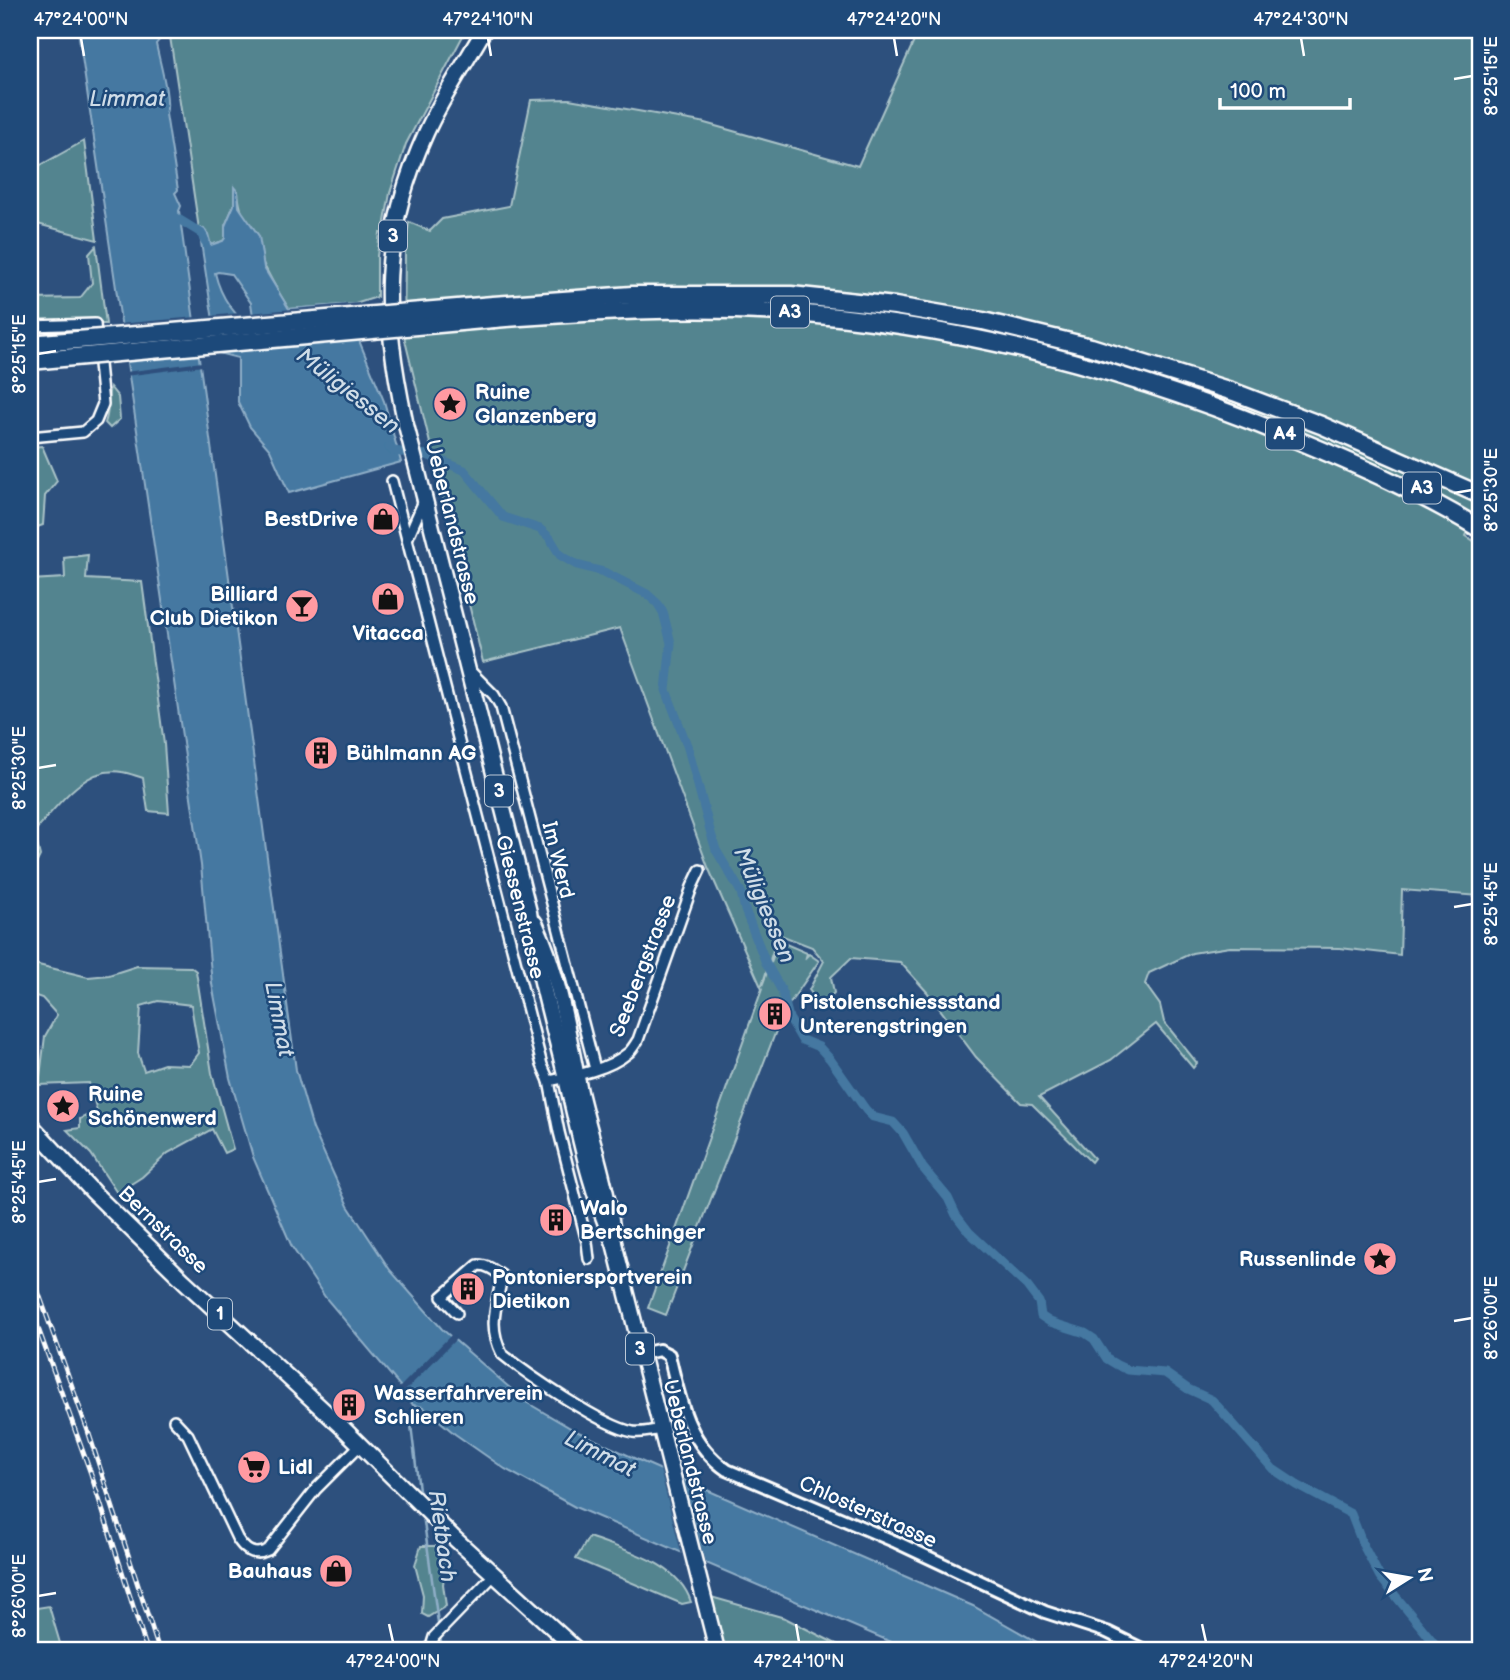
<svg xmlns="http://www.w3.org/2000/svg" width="1510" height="1680" font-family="'Balsamiq Sans',sans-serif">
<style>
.green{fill:#53848f;stroke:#a9c2c7;stroke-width:2;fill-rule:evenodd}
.water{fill:#4478a1;stroke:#8faec7;stroke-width:2;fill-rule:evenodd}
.pier{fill:#2d507d}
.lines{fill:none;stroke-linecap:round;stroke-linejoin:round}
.stream{stroke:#8faec7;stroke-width:2.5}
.canal{stroke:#4478a1;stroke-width:9}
.minor-casing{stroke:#fff;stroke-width:14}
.tertiary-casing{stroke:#fff;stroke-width:16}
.primary-casing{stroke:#fff;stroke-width:19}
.motorway-casing{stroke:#fff;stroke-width:21}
.minor{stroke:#1f4a7a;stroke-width:9}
.tertiary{stroke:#1f4a7a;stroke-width:10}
.primary{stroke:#1f4a7a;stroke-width:14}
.motorway{stroke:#1f4a7a;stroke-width:16}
.rail-casing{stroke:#fff;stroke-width:5}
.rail{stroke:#1f4a7a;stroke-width:2.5;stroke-dasharray:8;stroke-linecap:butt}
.motorway-bridge-casing{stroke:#fff;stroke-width:21;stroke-linecap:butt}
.motorway-bridge{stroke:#1f4a7a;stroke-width:16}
.ticks{fill:none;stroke:#fff;stroke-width:2.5}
.labels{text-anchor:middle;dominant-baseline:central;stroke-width:5;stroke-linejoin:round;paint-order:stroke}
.shield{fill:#1f4a7a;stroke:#bcc9d7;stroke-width:2}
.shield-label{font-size:19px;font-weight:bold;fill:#fff}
.poi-label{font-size:21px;font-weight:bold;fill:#fff;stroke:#1f4a7a;text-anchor:start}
.street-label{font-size:21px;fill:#fff;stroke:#1f4a7a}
.water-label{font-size:23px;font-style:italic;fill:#d0dde8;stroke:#1f4a7a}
.neatline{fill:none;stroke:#fff;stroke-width:2.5}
.ticks-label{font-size:18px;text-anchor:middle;fill:#fff}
</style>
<rect width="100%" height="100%" fill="#2d507d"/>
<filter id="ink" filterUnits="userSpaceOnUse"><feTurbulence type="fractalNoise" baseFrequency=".0143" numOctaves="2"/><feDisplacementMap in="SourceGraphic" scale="14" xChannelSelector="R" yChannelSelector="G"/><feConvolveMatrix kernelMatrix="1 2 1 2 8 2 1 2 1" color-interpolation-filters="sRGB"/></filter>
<g filter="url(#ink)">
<g class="green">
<path d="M169,30H466L406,144L390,193L383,233H380L377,256V297L355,304L289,309C271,281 240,224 238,192L234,189V205L225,226V238L223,241L211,245L203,228L199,229Z"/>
<path d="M919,30H1480V507L1466,536L1480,545V896L1402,890L1400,955L1340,948L1230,947L1192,953L1149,973L1145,984L1160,1005L1164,1022L1197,1063L1193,1068L1156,1024L1111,1060L1039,1097L1094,1158L1091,1162L1032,1104L1021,1103L976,1057L927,992L900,962L851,958L831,977L834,993L821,1005L809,990L824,961L812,947L778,934L762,986L779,941L807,953L806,957L809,954L819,961L783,1013L666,1315L648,1308L762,989L708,867L620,628L483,662L404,336L405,254L409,222L430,231L442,219L509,206L531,100L569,99L701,122L858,166Z"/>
<path d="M84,141L97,240L30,222V171Z"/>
<path d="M96,246L106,324H101L97,320H30V299L80,298L92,283L89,254Z"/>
<path d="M110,387L118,397L120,419L110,428L105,423C110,409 107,399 110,387Z"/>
<path d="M42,446L57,481L45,496L43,525L32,529L30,520V447Z"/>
<path d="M88,555L86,579L142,582L164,744L169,813L148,811L143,778C136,776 129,773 122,772C84,765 56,808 34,832L40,856L30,876V580L65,578L64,558Z"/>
<path d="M30,963L88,977L109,975L137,966L191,967L196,971L212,1073L233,1149L224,1153L212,1129L168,1153L142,1177L117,1193L91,1154L67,1130L80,1128V1119L97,1111L89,1083L39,1085L45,1036L57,1015L42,998L30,994ZM158,1001L191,1005L199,1053L190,1065L164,1064L144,1071L138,1053L141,1006Z"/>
<path d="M589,1537C625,1551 678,1561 691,1602L682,1604L576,1559Z"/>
<path d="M421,1546H435L447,1560L443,1584L446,1606L428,1617L422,1614L423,1595L415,1565Z"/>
<path d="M711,1597L785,1618L848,1650H724Z"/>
<path d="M49,1606L62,1650H30V1609Z"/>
</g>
<g class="water">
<path d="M78,30H157L160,39L156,44C159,60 171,99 166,114L178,190L175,193L181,206L179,211L296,1070L313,1129L348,1206L390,1270L442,1329L526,1402L574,1430L636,1459L973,1606L1051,1650H910L575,1507L505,1469L455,1434L423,1407L413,1405L401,1387L325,1297L292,1247L253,1157L230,1078L212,984L201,865Z"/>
<path d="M234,187L238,192L239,207L259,236L264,268L289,309L355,304L360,343L384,401L401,462L289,493L270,450L250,427L238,402V358L218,353L199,229L203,228L208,234L211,245L223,241L225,238V226L234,205ZM218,272L231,274L251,303L255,329C233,316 221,298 215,273Z"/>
</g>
<g class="pier">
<path d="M359,303L364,341L215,354L210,316L239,313L243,327L252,326L249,313Z"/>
<path d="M196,317L201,355L123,362L118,324Z"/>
<path d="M202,362L203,366L125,376V372Z"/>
<path d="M452,1334L456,1339L402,1394L398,1389Z"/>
<path d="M659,1465L683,1476L706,1566L682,1556Z"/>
</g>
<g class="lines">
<g class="stream">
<path d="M411,1425L420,1498"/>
<path d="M423,1515L439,1630"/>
<path d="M440,1636L442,1650"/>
</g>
<g class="canal">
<path d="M180,220L201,233L205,241"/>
<path d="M389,447L393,451L427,455L464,470L503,517L540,529L550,538L560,555L577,565L604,572L647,594L658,604L663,612L671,643L666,690L688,748L710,830L716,850L741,892L745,910L766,963L782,991L789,1018L802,1040L819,1047L830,1059L866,1110L873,1117L893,1122L903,1133L923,1168L948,1198L956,1215L969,1232L1027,1286L1039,1302L1041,1316L1050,1322L1085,1333L1094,1339L1107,1359L1117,1365L1128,1370L1165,1373L1188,1389L1212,1400L1273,1469L1297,1485L1351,1514L1363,1545L1380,1577L1440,1650"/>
<path d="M1100,1650H1111"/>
</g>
<g class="minor-casing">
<g id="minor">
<path d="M30,326L95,324L103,404L96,421L83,432L30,437"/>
<path d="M392,481L542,1065L549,1081C574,1076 608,1070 628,1053C632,1050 635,1044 638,1040L692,887L700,870"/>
<path d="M408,537L423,503"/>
<path d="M470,671L494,695L501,707L595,1069"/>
<path d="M549,1081L559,1132L587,1242L589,1259"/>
<path d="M457,1313L442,1297L478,1265C488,1265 494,1270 502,1276C497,1307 487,1324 502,1354C528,1375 602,1426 633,1432C642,1433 652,1431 660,1429"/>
<path d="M174,1420L188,1435L237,1538C245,1551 254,1557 268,1550L316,1489L360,1445"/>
<path d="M430,1650L434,1637L494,1575"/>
</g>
</g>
<g class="tertiary-casing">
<path id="tertiary" d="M641,1354L659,1350L669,1355C680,1399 687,1443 727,1470L896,1542L1045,1612L1107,1632L1144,1650"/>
</g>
<g class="primary-casing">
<g id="primary">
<path d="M484,30C465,64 442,97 426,133C379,237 382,312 405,421L529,912C536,967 552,1020 565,1074C579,1132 589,1189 614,1243"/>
<path d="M535,923C560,975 568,1036 580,1092C592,1143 609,1191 614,1243L717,1650"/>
<path d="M30,1124L93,1192L184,1281L344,1429L454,1538L577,1650"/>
</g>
</g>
<g class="motorway-casing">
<g id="motorway">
<path d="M493,305L632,295H791L895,306L983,321L1091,347L1234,392L1321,425L1480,495"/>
<path d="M494,319C589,312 684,306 779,312C958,323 1130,370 1295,439C1358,465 1421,493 1480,529"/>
</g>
</g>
<use href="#minor" class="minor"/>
<use href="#tertiary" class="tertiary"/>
<use href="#primary" class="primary"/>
<use href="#motorway" class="motorway"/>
<g class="rail-casing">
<g id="rail">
<path d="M30,1269L88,1431L159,1650"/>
<path d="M30,1306L91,1474L147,1650"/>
</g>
</g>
<use href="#rail" class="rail"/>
<g class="motorway-bridge-casing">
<g id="motorway-bridge">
<path d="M30,344L493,305"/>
<path d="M30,361L494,319"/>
</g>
</g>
<use href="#motorway-bridge" class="motorway-bridge"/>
</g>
</g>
<path class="ticks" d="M81,38L84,56M488,38L491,56M894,38L897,56M1301,38L1304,56M1454,79L1472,76M38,354L56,351M1454,493L1472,490M38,768L56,765M1454,907L1472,904M38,1182L56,1179M1454,1321L1472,1318M38,1596L56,1593M389,1624L393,1642M796,1624L799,1642M1202,1624L1206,1642"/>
<defs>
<g id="sight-disc" transform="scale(1.75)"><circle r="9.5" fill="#ff9aa2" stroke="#1f4a7a"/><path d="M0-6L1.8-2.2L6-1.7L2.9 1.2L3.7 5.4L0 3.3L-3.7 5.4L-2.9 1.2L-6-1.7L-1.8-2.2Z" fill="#111"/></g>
<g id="shop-disc" transform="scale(1.75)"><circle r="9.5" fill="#ff9aa2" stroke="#1f4a7a"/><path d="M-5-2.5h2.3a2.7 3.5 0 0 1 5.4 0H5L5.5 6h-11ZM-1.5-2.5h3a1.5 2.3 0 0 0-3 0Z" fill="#111"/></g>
<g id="bar-disc" transform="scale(1.75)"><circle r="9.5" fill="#ff9aa2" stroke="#1f4a7a"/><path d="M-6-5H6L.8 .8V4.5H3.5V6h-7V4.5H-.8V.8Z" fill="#111"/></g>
<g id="building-disc" transform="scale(1.75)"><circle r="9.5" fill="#ff9aa2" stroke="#1f4a7a"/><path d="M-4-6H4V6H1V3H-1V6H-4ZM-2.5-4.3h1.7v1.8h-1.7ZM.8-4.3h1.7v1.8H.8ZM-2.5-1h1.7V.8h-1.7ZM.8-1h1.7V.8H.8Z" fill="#111"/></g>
<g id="supermarket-disc" transform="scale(1.75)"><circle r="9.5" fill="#ff9aa2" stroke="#1f4a7a"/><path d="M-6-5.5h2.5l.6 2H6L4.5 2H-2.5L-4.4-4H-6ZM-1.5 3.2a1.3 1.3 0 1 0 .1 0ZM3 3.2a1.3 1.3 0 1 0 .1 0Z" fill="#111"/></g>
</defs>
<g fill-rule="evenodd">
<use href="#sight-disc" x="450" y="404"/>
<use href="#shop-disc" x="383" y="519"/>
<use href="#shop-disc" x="388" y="599"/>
<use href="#bar-disc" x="302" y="606"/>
<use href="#building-disc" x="321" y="753"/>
<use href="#building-disc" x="775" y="1014"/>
<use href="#sight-disc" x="63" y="1106"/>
<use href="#building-disc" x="556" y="1220"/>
<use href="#sight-disc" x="1380" y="1259"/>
<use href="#building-disc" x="468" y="1289"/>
<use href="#building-disc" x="349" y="1405"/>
<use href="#supermarket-disc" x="254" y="1467"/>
<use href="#shop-disc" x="336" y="1571"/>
</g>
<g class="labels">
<g class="shield">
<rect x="379" y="220.5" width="28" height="31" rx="5"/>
<rect x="771" y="296.5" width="38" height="31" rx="5"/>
<rect x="1266" y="418.5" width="38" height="31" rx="5"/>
<rect x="1403" y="472.5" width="38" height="31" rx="5"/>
<rect x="485" y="775.5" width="28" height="31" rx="5"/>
<rect x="208" y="1298.5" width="24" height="31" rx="5"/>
<rect x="626" y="1333.5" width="28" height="31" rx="5"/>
</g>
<g class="shield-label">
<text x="393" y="236">3</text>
<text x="790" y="312">A3</text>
<text x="1285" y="434">A4</text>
<text x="1422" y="488">A3</text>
<text x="499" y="791">3</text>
<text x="220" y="1314">1</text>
<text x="640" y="1349">3</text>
</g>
<g class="poi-label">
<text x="475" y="392">Ruine<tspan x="475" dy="24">Glanzenberg</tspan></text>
<text x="358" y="519" text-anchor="end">BestDrive</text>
<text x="278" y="594" text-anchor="end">Billiard<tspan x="278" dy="24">Club Dietikon</tspan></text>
<text x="388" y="633" text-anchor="middle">Vitacca</text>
<text x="346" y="753">Bühlmann AG</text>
<text x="800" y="1002">Pistolenschiessstand<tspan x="800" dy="24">Unterengstringen</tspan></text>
<text x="88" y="1094">Ruine<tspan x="88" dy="24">Schönenwerd</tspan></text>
<text x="580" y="1208">Walo<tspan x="580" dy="24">Bertschinger</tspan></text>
<text x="1356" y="1259" text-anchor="end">Russenlinde</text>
<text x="492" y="1277">Pontoniersportverein<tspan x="492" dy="24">Dietikon</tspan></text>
<text x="374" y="1393">Wasserfahrverein<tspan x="374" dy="24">Schlieren</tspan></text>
<text x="278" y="1467">Lidl</text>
<text x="312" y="1571" text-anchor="end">Bauhaus</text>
</g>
<g class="street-label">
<text transform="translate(452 522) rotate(76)">Ueberlandstrasse</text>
<text transform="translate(558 860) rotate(76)">Im Werd</text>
<text transform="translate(520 907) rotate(76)">Giessenstrasse</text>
<text transform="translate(643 966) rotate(-69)">Seebergstrasse</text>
<text transform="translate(163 1230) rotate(44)">Bernstrasse</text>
<text transform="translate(690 1462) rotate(76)">Ueberlandstrasse</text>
<text transform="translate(868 1512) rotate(24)">Chlosterstrasse</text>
</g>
<g class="water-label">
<text x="127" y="99">Limmat</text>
<text transform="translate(348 391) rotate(38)">Müligiessen</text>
<text transform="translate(764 905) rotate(67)">Müligiessen</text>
<text transform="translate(279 1019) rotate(79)">Limmat</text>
<text transform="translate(600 1454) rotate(27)">Limmat</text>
<text transform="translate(442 1536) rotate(82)">Rietbach</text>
</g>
</g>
<rect width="1510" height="1680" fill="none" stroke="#1f4a7a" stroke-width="77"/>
<g transform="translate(1409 1578) rotate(79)" stroke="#1f4a7a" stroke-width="5" paint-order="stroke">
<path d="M0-5L12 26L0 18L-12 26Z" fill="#ffffff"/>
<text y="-10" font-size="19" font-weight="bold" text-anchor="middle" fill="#ffffff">N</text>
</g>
<path d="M1220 98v10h130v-10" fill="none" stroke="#ffffff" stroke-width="3.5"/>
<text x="1230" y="98" font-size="21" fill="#ffffff" stroke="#1f4a7a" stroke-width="5" paint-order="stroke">100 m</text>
<rect x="38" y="38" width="1434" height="1604" class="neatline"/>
<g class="ticks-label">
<text x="81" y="25">47°24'00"N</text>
<text x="488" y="25">47°24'10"N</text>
<text x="894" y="25">47°24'20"N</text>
<text x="1301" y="25">47°24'30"N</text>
<text transform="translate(1491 76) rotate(-90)" y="6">8°25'15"E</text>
<text transform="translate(19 354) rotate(-90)" y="6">8°25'15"E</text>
<text transform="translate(1491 490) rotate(-90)" y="6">8°25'30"E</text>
<text transform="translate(19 768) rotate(-90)" y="6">8°25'30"E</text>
<text transform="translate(1491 904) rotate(-90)" y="6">8°25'45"E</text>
<text transform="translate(19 1182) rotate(-90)" y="6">8°25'45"E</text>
<text transform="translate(1491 1318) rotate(-90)" y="6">8°26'00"E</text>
<text transform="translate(19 1596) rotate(-90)" y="6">8°26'00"E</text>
<text x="393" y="1667">47°24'00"N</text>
<text x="799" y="1667">47°24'10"N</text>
<text x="1206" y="1667">47°24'20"N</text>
</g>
</svg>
